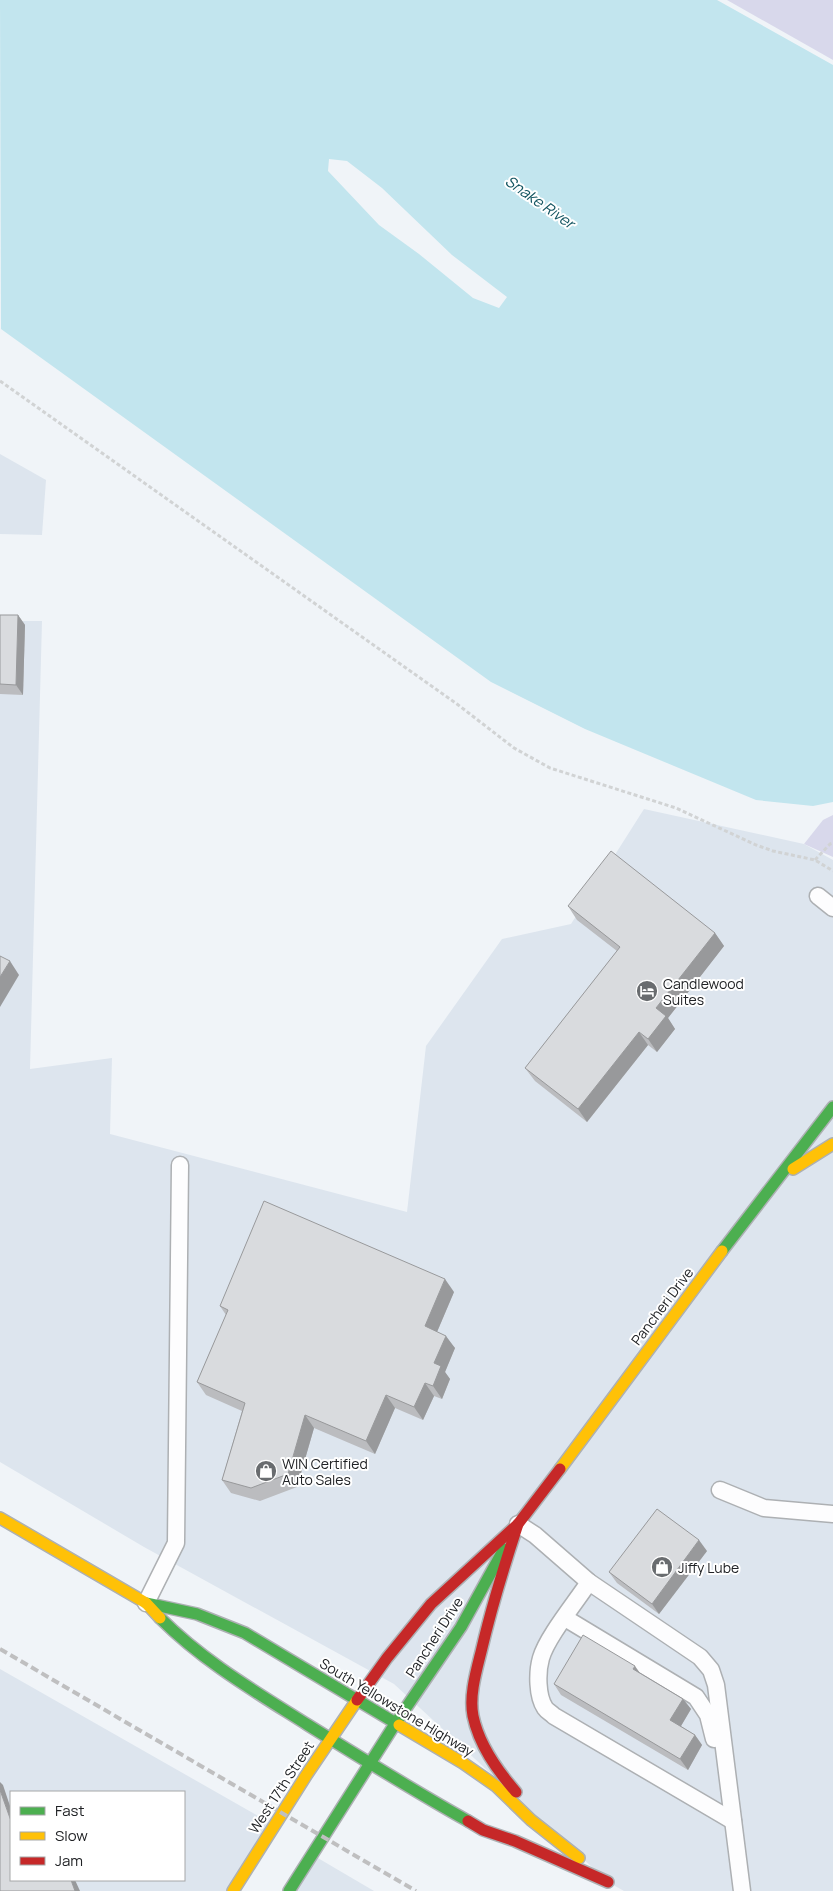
<svg xmlns="http://www.w3.org/2000/svg" width="833" height="1891" font-family="Manrope,sans-serif">
<style>
.built{fill:#dde5ee;fill-rule:evenodd}
.green{fill:#d8d8eb}
.water{fill:#c2e5ee;fill-rule:evenodd}
.lines{fill:none;stroke-linecap:round;stroke-linejoin:round}
.lane-casing{stroke:#adb0b3;stroke-width:19}
.fast-casing{stroke:#adb0b3;stroke-width:14}
.slow-casing{stroke:#adb0b3;stroke-width:14}
.jam-casing{stroke:#adb0b3;stroke-width:14}
.path{stroke:#d1d3d4;stroke-width:3;stroke-dasharray:4 2.5;stroke-linecap:butt}
.lane{stroke:#fdfdfe;stroke-width:16}
.fast{stroke:#4caf50;stroke-width:11}
.slow{stroke:#ffc107;stroke-width:11}
.jam{stroke:#c62828;stroke-width:11}
.rail{stroke:#bfbfc0;stroke-width:4;stroke-dasharray:8 4;stroke-linecap:butt}
.wall{fill:#bbbcbf}
.shaded-wall{fill:#98999b}
.building{fill:#d9dbde;stroke:#98999b}
.labels{text-anchor:middle;dominant-baseline:central;stroke-width:4;stroke-linejoin:round;paint-order:stroke}
.poi-label{font-size:14px;fill:#202225;stroke:#fff;text-anchor:start}
.street-label{font-size:14px;fill:#202225;stroke:#fff}
.water-label{font-size:15px;font-style:italic;fill:#125460;stroke:#fff}
</style>
<rect width="100%" height="100%" fill="#f0f4f8"/>
<g class="built">
<path d="M0,454L46,480L42,535L0,534Z"/>
<path d="M0,621H42L30,1069L112,1058L110,1134L407,1212L426,1046L502,939L571,924L644,809L804,844L833,860V1891H624L608,1882L394,1684L144,1547L0,1462Z"/>
<path d="M0,1669L274,1825L236,1891H0ZM11,1792H184V1880H11Z"/>
<path d="M311,1854L374,1891H289Z"/>
</g>
<g class="green">
<path d="M727,0H833V60Z"/>
<path d="M833,815V857L804,844L823,820Z"/>
</g>
<path class="water" d="M0,0H717L833,65V802L813,806L756,800L585,729L491,682L1,329ZM329,159L347,161L382,188L452,255L507,297L499,308L473,298L419,254L379,225L328,171Z"/>
<g class="lines">
<g class="lane-casing">
<g id="lane">
<path d="M818,896L833,908"/>
<path d="M720,1490L764,1508L833,1514"/>
<path d="M518,1524L535,1535L589,1582L700,1657L711,1670L716,1685L742,1891"/>
<path d="M589,1582C576,1602 547,1637 541,1658C537,1672 537,1696 545,1708C547,1711 551,1713 554,1716L733,1821"/>
<path d="M146,1603L176,1543L180,1165"/>
<path d="M565,1618L696,1697L708,1715L714,1739"/>
</g>
</g>
<g class="fast-casing">
<g id="fast">
<path d="M722,1251L833,1107"/>
<path d="M146,1603L197,1614L245,1633L399,1725"/>
<path d="M160,1618C204,1662 256,1692 308,1725C361,1758 414,1791 468,1821"/>
<path d="M395,1724L461,1627L504,1549"/>
<path d="M289,1891L395,1724"/>
</g>
</g>
<g class="slow-casing">
<g id="slow">
<path d="M793,1169L833,1144"/>
<path d="M560,1469L722,1251"/>
<path d="M0,1518L146,1603L160,1618"/>
<path d="M399,1725L463,1763L496,1786L531,1820L579,1858"/>
<path d="M233,1891L307,1774L357,1700"/>
</g>
</g>
<g class="jam-casing">
<g id="jam">
<path d="M357,1700L387,1658L431,1604L518,1524L560,1469"/>
<path d="M516,1792C497,1770 479,1745 473,1716C469,1696 476,1672 481,1652C491,1609 504,1566 518,1524"/>
<path d="M468,1821L483,1830L515,1841L608,1882"/>
</g>
</g>
<g class="path">
<path d="M0,381L457,704L514,748L550,768L676,808L756,845L773,851L815,860L833,871"/>
<path d="M815,860L830,844L833,843"/>
</g>
<use href="#lane" class="lane"/>
<use href="#fast" class="fast"/>
<use href="#slow" class="slow"/>
<use href="#jam" class="jam"/>
<path class="rail" d="M0,1649L416,1891"/>
</g>
<g class="wall">
<path d="M0,615H18L25,625L23,695L0,694Z"/>
<path d="M568,906L715,933L724,946L668,1018L675,1029L657,1052L648,1045L587,1122L535,1081L525,1068L617,951L577,920Z"/>
<path d="M454,1292L437,1332L455,1348L445,1372L450,1379L442,1399L434,1396L423,1420L395,1408L375,1454L314,1428L297,1487L260,1501L231,1493L222,1480L242,1411L206,1395L197,1382L226,1315L220,1306Z"/>
<path d="M707,1551L659,1614L617,1583L609,1572Z"/>
<path d="M640,1673L683,1699L691,1709L681,1726L695,1735L702,1745L688,1770L561,1695L554,1684Z"/>
</g>
<g class="shaded-wall">
<path d="M18,615L25,625L23,695L16,685Z"/>
<path d="M715,933L724,946L668,1018L675,1029L657,1052L648,1039L656,1008Z"/>
<path d="M10,961L19,975L0,1007V977Z"/>
<path d="M639,1032L648,1045L587,1122L578,1109Z"/>
<path d="M445,1279L454,1292L434,1339L425,1326Z"/>
<path d="M446,1336L455,1348L445,1372L450,1379L442,1399L433,1386L434,1363Z"/>
<path d="M425,1383L434,1396L423,1420L414,1407Z"/>
<path d="M386,1395L395,1408L375,1454L366,1441Z"/>
<path d="M305,1415L314,1428L297,1487L288,1474Z"/>
<path d="M699,1540L707,1551L659,1614L652,1604Z"/>
<path d="M635,1666L642,1676L633,1669Z"/>
<path d="M683,1699L691,1709L678,1731L670,1720Z"/>
<path d="M695,1735L702,1745L688,1770L680,1759Z"/>
<path d="M0,1782L3,1785L11,1809V1821L0,1790Z"/>
<path d="M71,1880H75L80,1891H75Z"/>
</g>
<g class="building">
<path d="M0,615H18L16,685L0,684Z"/>
<path d="M611,851L715,933L656,1008L666,1016L648,1039L639,1032L578,1109L525,1068L620,947L568,906Z"/>
<path d="M0,956L10,961L0,977Z"/>
<path d="M264,1201L445,1279L425,1326L446,1336L434,1363L441,1366L433,1386L425,1383L414,1407L386,1395L366,1441L305,1415L288,1474L251,1488L222,1480L245,1403L197,1382L228,1310L220,1306Z"/>
<path d="M657,1509L699,1540L652,1604L609,1572Z"/>
<path d="M583,1635L635,1666L633,1669L683,1699L670,1720L695,1735L680,1759L554,1684Z"/>
<path d="M0,1790L11,1821V1880H71L75,1891H0Z"/>
</g>
<defs>
<g id="hotel-disc" transform="scale(1.125)"><circle r="9.5" fill="#696c6f" stroke="#fff"/><path d="M-6-4.5h1.5V1H6V5H4.5V3h-9V5H-6ZM-4 0a1.8 1.8 0 1 1 3.6 0ZM.5 0V-2.5h3Q6-2.5 6 0Z" fill="#fff"/></g>
<g id="shop-disc" transform="scale(1.125)"><circle r="9.5" fill="#696c6f" stroke="#fff"/><path d="M-5-2.5h2.3a2.7 3.5 0 0 1 5.4 0H5L5.5 6h-11ZM-1.5-2.5h3a1.5 2.3 0 0 0-3 0Z" fill="#fff"/></g>
</defs>
<g fill-rule="evenodd">
<use href="#hotel-disc" x="647" y="991"/>
<use href="#shop-disc" x="266" y="1471"/>
<use href="#shop-disc" x="662" y="1567"/>
</g>
<g class="labels">
<g class="poi-label">
<text x="663" y="983">Candlewood<tspan x="663" dy="16">Suites</tspan></text>
<text x="282" y="1463">WIN Certified<tspan x="282" dy="16">Auto Sales</tspan></text>
<text x="678" y="1567">Jiffy Lube</text>
</g>
<g class="street-label">
<text transform="translate(662 1306) rotate(-53)">Pancheri Drive</text>
<text transform="translate(434 1637) rotate(-57)">Pancheri Drive</text>
<text transform="translate(397 1707) rotate(31)">South Yellowstone Highway</text>
<text transform="translate(281 1787) rotate(-57)">West 17th Street</text>
</g>
<g class="water-label">
<text transform="translate(540 202) rotate(35)">Snake River</text>
</g>
</g>
<rect x="10" y="1791" width="175" height="90" fill="#ffffff" stroke="#a6a7a8"/>
<rect x="20" y="1807" width="25" height="8" fill="#4caf50" stroke="#a6a7a8"/>
<text x="55" y="1816" font-size="15" fill="#202225">Fast</text>
<rect x="20" y="1832" width="25" height="8" fill="#ffc107" stroke="#a6a7a8"/>
<text x="55" y="1841" font-size="15" fill="#202225">Slow</text>
<rect x="20" y="1857" width="25" height="8" fill="#c62828" stroke="#a6a7a8"/>
<text x="55" y="1866" font-size="15" fill="#202225">Jam</text>
</svg>
